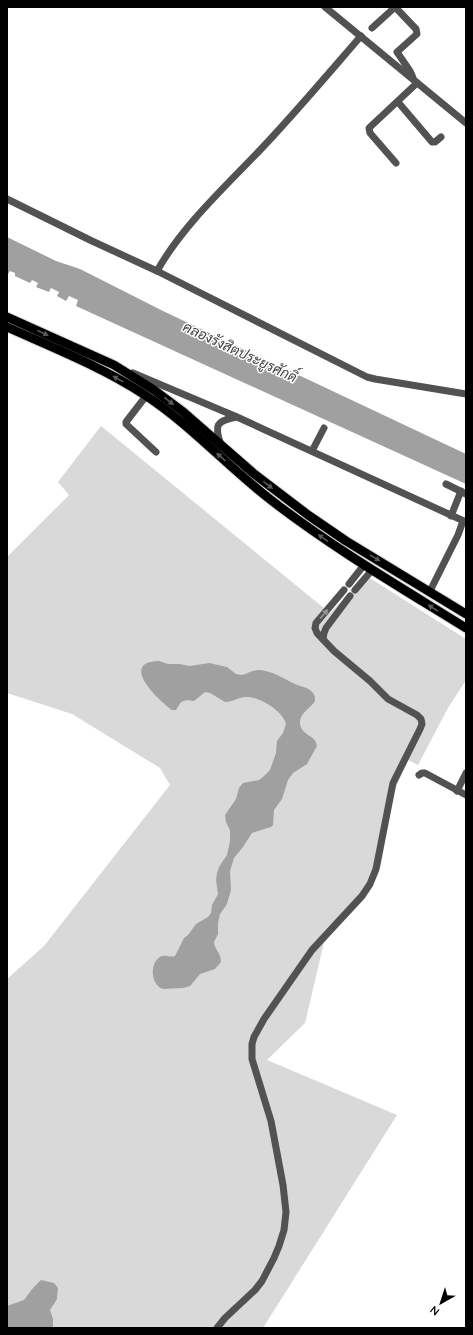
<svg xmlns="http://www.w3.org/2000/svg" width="473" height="1335" font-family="Quicksand,Sarabun,sans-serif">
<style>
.green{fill:#d9d9d9}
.water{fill:#a0a0a0}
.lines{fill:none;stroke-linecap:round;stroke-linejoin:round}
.major-casing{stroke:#dbdbdb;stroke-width:11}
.minor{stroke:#525252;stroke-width:7}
.major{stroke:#000;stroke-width:9}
.oneway{fill:#595959}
.oneway2{fill:#979797}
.labels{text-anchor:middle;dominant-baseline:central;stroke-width:3;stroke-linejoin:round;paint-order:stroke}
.water-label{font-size:14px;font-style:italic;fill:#414141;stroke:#fff}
</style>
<rect width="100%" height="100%" fill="#fff"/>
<path class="green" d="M101,426L330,613L365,575L466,639V680L448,708L418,765L408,760L393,794L381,865L377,876L350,910L326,934L305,1023L267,1060L397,1115L263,1328H7V979L44,946L170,785L160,768L72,714L7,693V557L69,495L58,482Z"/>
<g class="water">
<path d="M7,237L56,261L80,269L163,311L466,454V484L76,306L78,300L69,296L66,301L57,296L59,292L51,288L49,292L36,287L38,283L32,280L30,283L15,276V273L10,271L8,274L7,273Z"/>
<path d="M159,661L168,664H179L190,666L209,663L227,667L236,674L242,675C249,673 253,670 260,670C273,671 284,679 295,684C301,687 308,687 312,692C315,695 315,697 315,701C310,709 299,713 300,724C302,736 316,735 317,746L307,764L293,773L288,780L282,799L274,810L273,825L271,827L252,833L243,847L234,858L230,871L231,890L227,904L220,914L218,923V934L214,942C214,949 221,952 221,962L215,969L200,974L190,986L183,988L163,989C151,985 149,964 160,957C165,954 170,958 175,956L184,938L188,935L196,924L208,917L211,913L212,905L218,894L216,880L217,873L219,867L227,855L230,841V830L226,822L225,815L236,799L239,788L243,783L259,780L263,777L270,770L276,753L277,741L283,733L286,724C283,711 259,696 246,697C239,697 233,702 225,702L210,693L205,692L194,701L187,700L181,702L176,710H172C159,701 118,662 159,661Z"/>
<path d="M41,1280L54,1283L58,1288L57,1299L50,1310L53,1319V1328H7V1306L24,1300L33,1288Z"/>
</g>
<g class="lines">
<g class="major-casing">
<g id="major">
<path d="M7,317L114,365L154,390L182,411L253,473L308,515L346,541L466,614"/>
<path d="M7,327C54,348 102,367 145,395C191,425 228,467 271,500C333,548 400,587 466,628"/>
</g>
</g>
<g class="minor">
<path d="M325,7L466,123"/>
<path d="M372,28L394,8L397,9L416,29L417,34L397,52L410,71L413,78"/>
<path d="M398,102L432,142H435L441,137"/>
<path d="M396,163L370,133L369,128L417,83"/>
<path d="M7,199L92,241L157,271L367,377L375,379L466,394"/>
<path d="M157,271C183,225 226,186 262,148C296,112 328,74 361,36"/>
<path d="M133,373L237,417L466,522"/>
<path d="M146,396L126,422V424L156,452"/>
<path d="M221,445C214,425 216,421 236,417"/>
<path d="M312,451L324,428"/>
<path d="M446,484L466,494"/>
<path d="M451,516L461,491"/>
<path d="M349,584L364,565"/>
<path d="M355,590L372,570"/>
<path d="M430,591L458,535L463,521"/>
<path d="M323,639L324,633L326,628L350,596"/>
<path d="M419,775L422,773H425L466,795"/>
<path d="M457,791L466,773"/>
<path d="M217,1328L225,1318L255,1290L262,1281L274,1258L279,1246L284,1230L286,1212L283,1185L271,1121L252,1059V1044L254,1037L264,1019L312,950L362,896L370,884L376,869L393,783L420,729L422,724L421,719L417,715L388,699L370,681L334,651L317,633L315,628L316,623L344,590"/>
</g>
<use href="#major" class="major"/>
</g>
<defs><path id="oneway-solid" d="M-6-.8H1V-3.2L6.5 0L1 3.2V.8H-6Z"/></defs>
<g class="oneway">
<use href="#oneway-solid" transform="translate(43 333) rotate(24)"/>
<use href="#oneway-solid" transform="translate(118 379) rotate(-151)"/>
<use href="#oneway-solid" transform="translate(169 401) rotate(38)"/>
<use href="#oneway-solid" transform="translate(221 457) rotate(-139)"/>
<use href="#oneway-solid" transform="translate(268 485) rotate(38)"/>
<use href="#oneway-solid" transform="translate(323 538) rotate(-146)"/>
<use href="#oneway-solid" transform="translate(375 558) rotate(31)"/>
<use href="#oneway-solid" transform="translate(433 608) rotate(-148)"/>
</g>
<use class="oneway2" href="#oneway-solid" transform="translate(324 614) rotate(-50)"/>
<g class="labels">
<g class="water-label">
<text transform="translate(240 352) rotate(25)">คลองรังสิตประยูรศักดิ์</text>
</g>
</g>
<rect width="473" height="1335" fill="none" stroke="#000000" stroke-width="16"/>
<g transform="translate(441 1303) rotate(219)" stroke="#ffffff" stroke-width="3" paint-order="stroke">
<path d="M0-3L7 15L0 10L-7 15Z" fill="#000000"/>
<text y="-6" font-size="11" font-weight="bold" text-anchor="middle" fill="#000000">N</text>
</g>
</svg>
